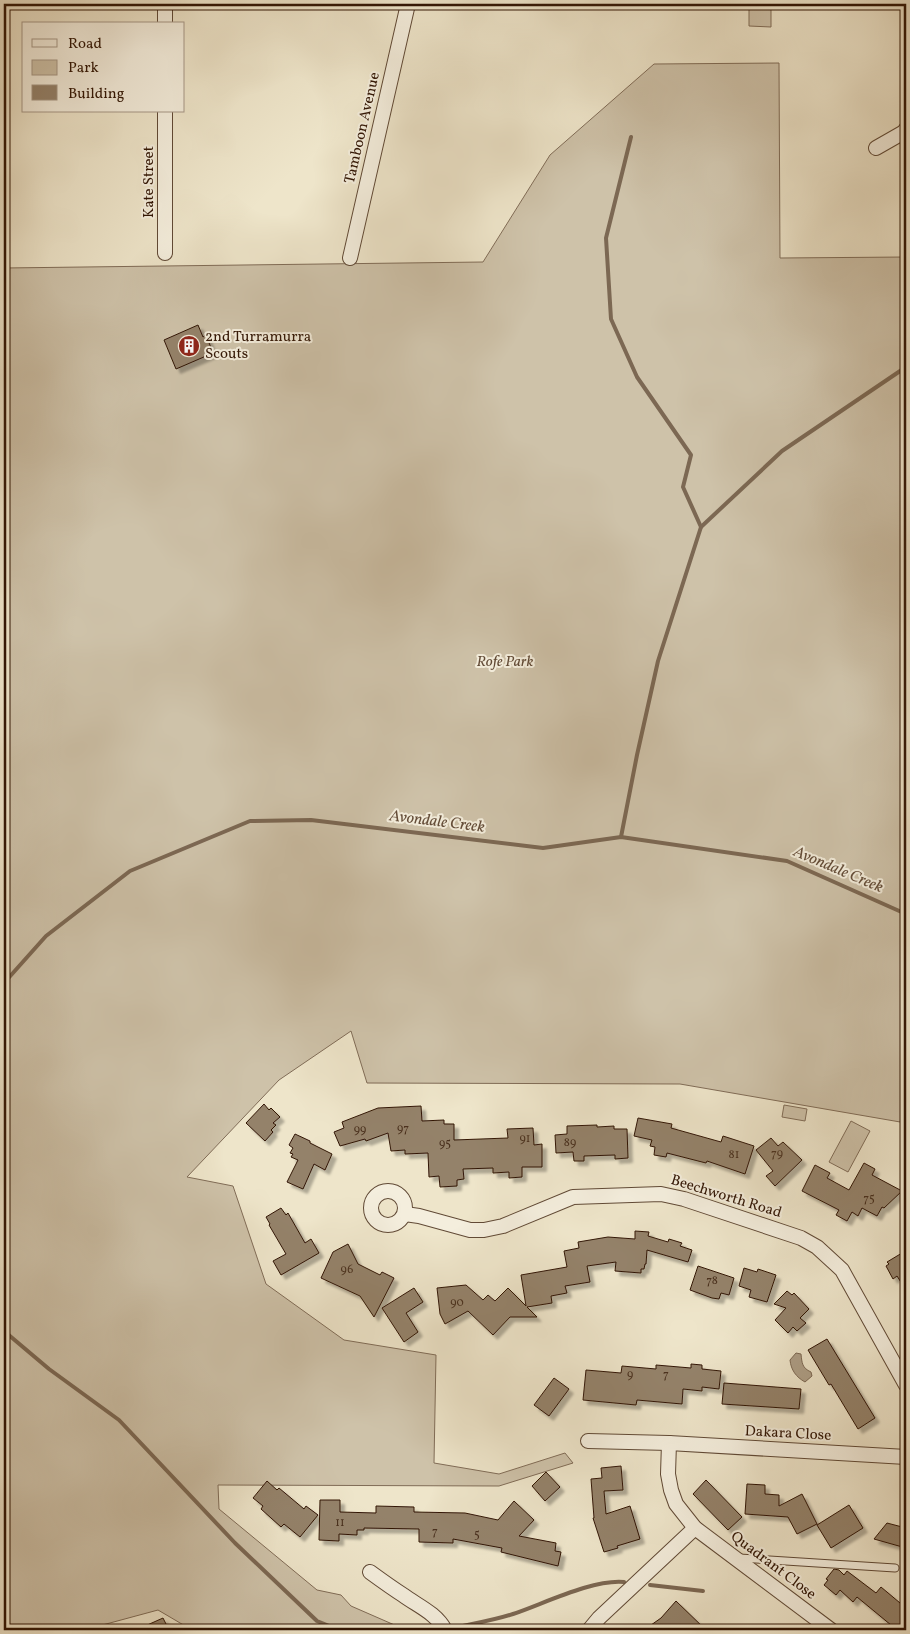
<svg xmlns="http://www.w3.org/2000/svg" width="910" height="1634" font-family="Vollkorn,serif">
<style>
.green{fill:#cec2a9;stroke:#806c57}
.water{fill:#ae9f87;stroke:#7c6853}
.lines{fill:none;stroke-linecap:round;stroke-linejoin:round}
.stream{stroke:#7c6853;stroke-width:4}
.building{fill:#94826b;stroke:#321605;filter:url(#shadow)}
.service-casing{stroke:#614a36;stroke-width:9}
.minor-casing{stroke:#614a36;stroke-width:16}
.service{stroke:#f4eedd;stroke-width:7}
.minor{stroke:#f4eedd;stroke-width:14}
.labels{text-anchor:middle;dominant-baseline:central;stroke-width:4;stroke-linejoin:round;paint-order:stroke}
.number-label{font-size:12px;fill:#4a311e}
.street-label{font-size:15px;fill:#321605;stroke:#f4eedd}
.poi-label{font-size:15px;fill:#321605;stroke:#f4eedd;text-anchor:start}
.park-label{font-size:15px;font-style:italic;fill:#614a36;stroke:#f4eedd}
.water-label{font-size:16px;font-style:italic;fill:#644d39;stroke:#f4eedd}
</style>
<defs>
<filter id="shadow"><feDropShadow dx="4.5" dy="4.5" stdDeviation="1" flood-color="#0004"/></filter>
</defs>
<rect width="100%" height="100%" fill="#eee5ca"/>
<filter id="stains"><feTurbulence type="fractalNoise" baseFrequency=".004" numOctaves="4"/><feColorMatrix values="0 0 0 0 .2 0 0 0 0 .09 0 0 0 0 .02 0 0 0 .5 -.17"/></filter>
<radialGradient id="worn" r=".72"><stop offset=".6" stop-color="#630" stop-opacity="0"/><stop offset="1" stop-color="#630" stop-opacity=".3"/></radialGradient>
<g class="green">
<path d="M749,4H771V27L749,26Z"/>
<path d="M779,63L780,258L906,257V1123L680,1084L367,1083L351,1031L279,1080L187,1177L233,1186L266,1284L344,1340L436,1355L434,1463L499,1474L565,1453L573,1463L499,1486L218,1485L219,1509L317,1590L341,1595L351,1606L406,1630H192L158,1610L84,1630H4V268L483,262L550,155L654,64Z"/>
<path d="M784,1105L807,1109L805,1121L782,1117Z"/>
<path d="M851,1121L870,1131L848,1172L829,1162Z"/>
</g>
<path class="water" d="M796,1353L801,1354C802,1363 802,1368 811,1372L812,1376L805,1382C796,1377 791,1370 790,1360Z"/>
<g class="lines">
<g class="stream">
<path d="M701,527L782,451L906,367"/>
<path d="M621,837L637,755L658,661L701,527L683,487L691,455L637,377L611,319L606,238L631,137"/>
<path d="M4,983L46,936L130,871L250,821L311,820L543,848L621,837L787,861L906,914"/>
<path d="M4,1331L49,1369L119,1420L235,1543L317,1621L339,1630"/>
<path d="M650,1585L703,1591"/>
<path d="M449,1629C470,1624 492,1621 513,1614C543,1604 593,1579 624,1582"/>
</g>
</g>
<g class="building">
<path d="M198,325L203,337L206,335L213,353L176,369L164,340Z"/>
<path d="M264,1104L269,1110L271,1108L280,1117L273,1123L276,1125L271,1130L273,1132L265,1141L246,1123Z"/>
<path d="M421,1106L422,1121L444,1120V1124H454V1140L508,1138L507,1129L533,1128L534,1145L542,1144V1167H522V1177L509,1178V1172L493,1173V1168L463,1169L464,1179L457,1180V1186L440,1187L439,1176L429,1177L428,1153L405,1154V1150L391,1151L388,1133L366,1141L365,1139L340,1146L334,1132L344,1128L342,1122L378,1108Z"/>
<path d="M638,1118L672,1124L671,1128L721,1142L723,1136L754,1146L745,1174L707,1161L706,1163L667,1153L666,1157L654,1155L655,1147L650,1146L652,1140L634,1136Z"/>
<path d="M597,1125V1127L614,1126V1129H627L628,1158L615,1159V1155L584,1156V1161H574L573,1152L556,1153L555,1135L567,1134V1126Z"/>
<path d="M295,1134L310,1141V1143L332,1154L325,1170L314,1164L303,1189L287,1182L298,1160L291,1157L293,1154L290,1153L293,1148L289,1145Z"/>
<path d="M771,1138L778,1146L783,1142L802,1160L775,1186L766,1176L773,1171L756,1150Z"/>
<path d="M864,1163L875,1169L872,1175L902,1191L884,1208L882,1207L877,1216L862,1208L858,1216L852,1212L847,1221L836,1215L839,1210L802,1191L815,1165L830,1173L827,1178L849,1190Z"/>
<path d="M281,1208L286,1215L288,1213L305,1243L311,1239L319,1253L281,1275L273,1261L286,1254L269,1225L270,1224L266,1217Z"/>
<path d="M635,1231L649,1232L648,1236L668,1242L669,1239L682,1243L680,1246L692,1250L688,1262L647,1250L646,1264H645L644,1269H641V1273L615,1271L616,1262L587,1266L590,1282L565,1286L567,1293L551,1296L552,1303L527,1307L537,1317H510L493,1335L468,1311L445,1324L440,1314L437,1288L466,1285L483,1300L488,1295L495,1301L508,1288L526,1306L521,1275L567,1267L564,1251L579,1248L578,1242L608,1237L635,1239Z"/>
<path d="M348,1244L358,1264L380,1275L382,1272L394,1278L374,1317L360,1296L321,1278L333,1252Z"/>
<path d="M902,1253L906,1259V1290L897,1276L893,1279L886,1266L889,1264L887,1262Z"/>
<path d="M698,1266L734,1278L729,1295L721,1293L719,1299L712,1298L690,1290Z"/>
<path d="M744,1268L757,1272L758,1269L776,1275L767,1302L749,1297L751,1290L739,1286Z"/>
<path d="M414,1288L423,1302L406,1313L418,1332L404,1342L382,1308Z"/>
<path d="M787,1291L792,1295L794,1293L809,1309L800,1318L806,1323L797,1331L793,1327L788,1333L775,1320L786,1308L774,1304Z"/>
<path d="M827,1339L875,1418L858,1429L831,1384L829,1385L808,1350Z"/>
<path d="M691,1364L702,1365V1369L721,1371L719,1389L702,1387V1391L683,1389L682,1404L637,1400L636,1405L583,1400L586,1370L621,1373L622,1366L656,1369V1365L691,1368Z"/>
<path d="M554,1378L569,1389L549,1416L534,1405Z"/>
<path d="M724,1383L801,1389L799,1409L722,1404Z"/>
<path d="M621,1466L623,1490L604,1491L606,1514L630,1506L640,1539L617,1546L618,1548L604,1552L593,1518H594L591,1479L602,1478L601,1468Z"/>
<path d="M546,1472L560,1487L545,1501L532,1486Z"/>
<path d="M706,1480L742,1517L728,1530L693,1494Z"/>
<path d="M267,1481L277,1490L279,1488L304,1509L306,1506L318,1515L300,1537L284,1524L281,1527L261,1509L263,1506L253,1498Z"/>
<path d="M747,1484L765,1485V1494L779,1495V1506L802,1494L817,1524L797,1534L788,1517L745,1514Z"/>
<path d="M320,1500H340V1512L376,1513V1506L414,1507V1512L465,1513L498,1520L514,1501L534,1520L519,1536L556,1543L555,1551L561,1552L558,1566L501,1552L502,1548L453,1539V1543L419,1542V1529L364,1528V1530H357V1535L339,1534V1541L319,1540Z"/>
<path d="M849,1505L863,1528L831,1548L817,1525Z"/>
<path d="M887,1523L906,1528V1548L874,1539Z"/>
<path d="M834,1569L839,1570L844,1575L847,1571L876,1593L881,1587L906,1608V1630H897L857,1597L853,1602L840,1590L836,1595L824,1585L828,1580L826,1579Z"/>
<path d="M676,1601L706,1630H644L661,1618Z"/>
<path d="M163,1618L169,1630H136Z"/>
</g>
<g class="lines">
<g class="service-casing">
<path id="service" d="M739,1558L895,1568"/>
</g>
<g class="minor-casing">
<g id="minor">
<path d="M165,4V24"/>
<path d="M165,111V253"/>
<path d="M876,148L904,132L906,129"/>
<path d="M350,258L408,4"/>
<circle cx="388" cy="1208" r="17"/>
<path d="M405,1214L419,1216L470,1230H484L503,1226L573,1197L661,1194L684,1199L801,1238L817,1247L842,1270L906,1385"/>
<path d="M588,1441L669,1443"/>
<path d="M370,1572C381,1580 392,1588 403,1595C418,1606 436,1613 445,1630"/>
<path d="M589,1630L599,1618L695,1528"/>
<path d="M831,1630L695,1528L676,1504L671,1490L668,1474L669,1443L906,1457"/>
</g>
</g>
<use href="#service" class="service"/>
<use href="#minor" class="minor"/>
</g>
<defs>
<g id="building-disc" transform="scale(1.125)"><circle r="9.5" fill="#8f2418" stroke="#f4eedd"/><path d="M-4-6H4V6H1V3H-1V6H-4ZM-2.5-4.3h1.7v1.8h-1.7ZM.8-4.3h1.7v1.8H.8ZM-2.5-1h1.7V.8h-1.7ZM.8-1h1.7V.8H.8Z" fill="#fff"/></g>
</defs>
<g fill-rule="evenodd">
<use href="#building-disc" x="189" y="346"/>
</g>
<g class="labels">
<g class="number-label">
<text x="403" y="1129">97</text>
<text x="360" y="1130">99</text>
<text x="525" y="1139">91</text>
<text x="570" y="1143">89</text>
<text x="445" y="1144">95</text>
<text x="777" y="1154">79</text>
<text x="734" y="1155">81</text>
<text x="869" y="1199">75</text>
<text x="347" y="1270">96</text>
<text x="712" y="1281">78</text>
<text x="457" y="1303">90</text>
<text x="630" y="1375">9</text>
<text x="666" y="1375">7</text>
<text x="340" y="1523">11</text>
<text x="435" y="1532">7</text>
<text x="477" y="1535">5</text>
</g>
<g class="street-label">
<text transform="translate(363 128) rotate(-77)">Tamboon Avenue</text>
<text transform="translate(149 182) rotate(-90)">Kate Street</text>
<text transform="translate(726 1197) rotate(17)">Beechworth Road</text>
<text transform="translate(788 1434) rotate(3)">Dakara Close</text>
<text transform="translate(773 1566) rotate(37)">Quadrant Close</text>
</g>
<g class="poi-label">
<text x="205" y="337">2nd Turramurra<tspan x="205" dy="17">Scouts</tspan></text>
</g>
<g class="park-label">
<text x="505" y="662">Rofe Park</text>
</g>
<g class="water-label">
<text transform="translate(437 822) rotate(7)">Avondale Creek</text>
<text transform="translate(838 870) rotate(23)">Avondale Creek</text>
</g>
</g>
<rect width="910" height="1634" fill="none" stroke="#eee5ca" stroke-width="20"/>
<rect x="5" y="5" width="900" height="1624" fill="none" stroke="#321605" stroke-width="2.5"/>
<rect x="10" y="10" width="890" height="1614" fill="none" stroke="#321605"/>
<rect x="22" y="22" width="162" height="90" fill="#f4eedd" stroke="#a69887"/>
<rect x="32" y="39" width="25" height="8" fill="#f4eedd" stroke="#a69887"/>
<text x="68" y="48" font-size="15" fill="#321605">Road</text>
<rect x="32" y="60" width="25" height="15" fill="#cec2a9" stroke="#a69887"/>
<text x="68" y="72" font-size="15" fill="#321605">Park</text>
<rect x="32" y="85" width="25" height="15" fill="#94826b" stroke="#a69887"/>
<text x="68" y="98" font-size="15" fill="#321605">Building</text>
<rect width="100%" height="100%" filter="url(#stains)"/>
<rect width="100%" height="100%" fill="url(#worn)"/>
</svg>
